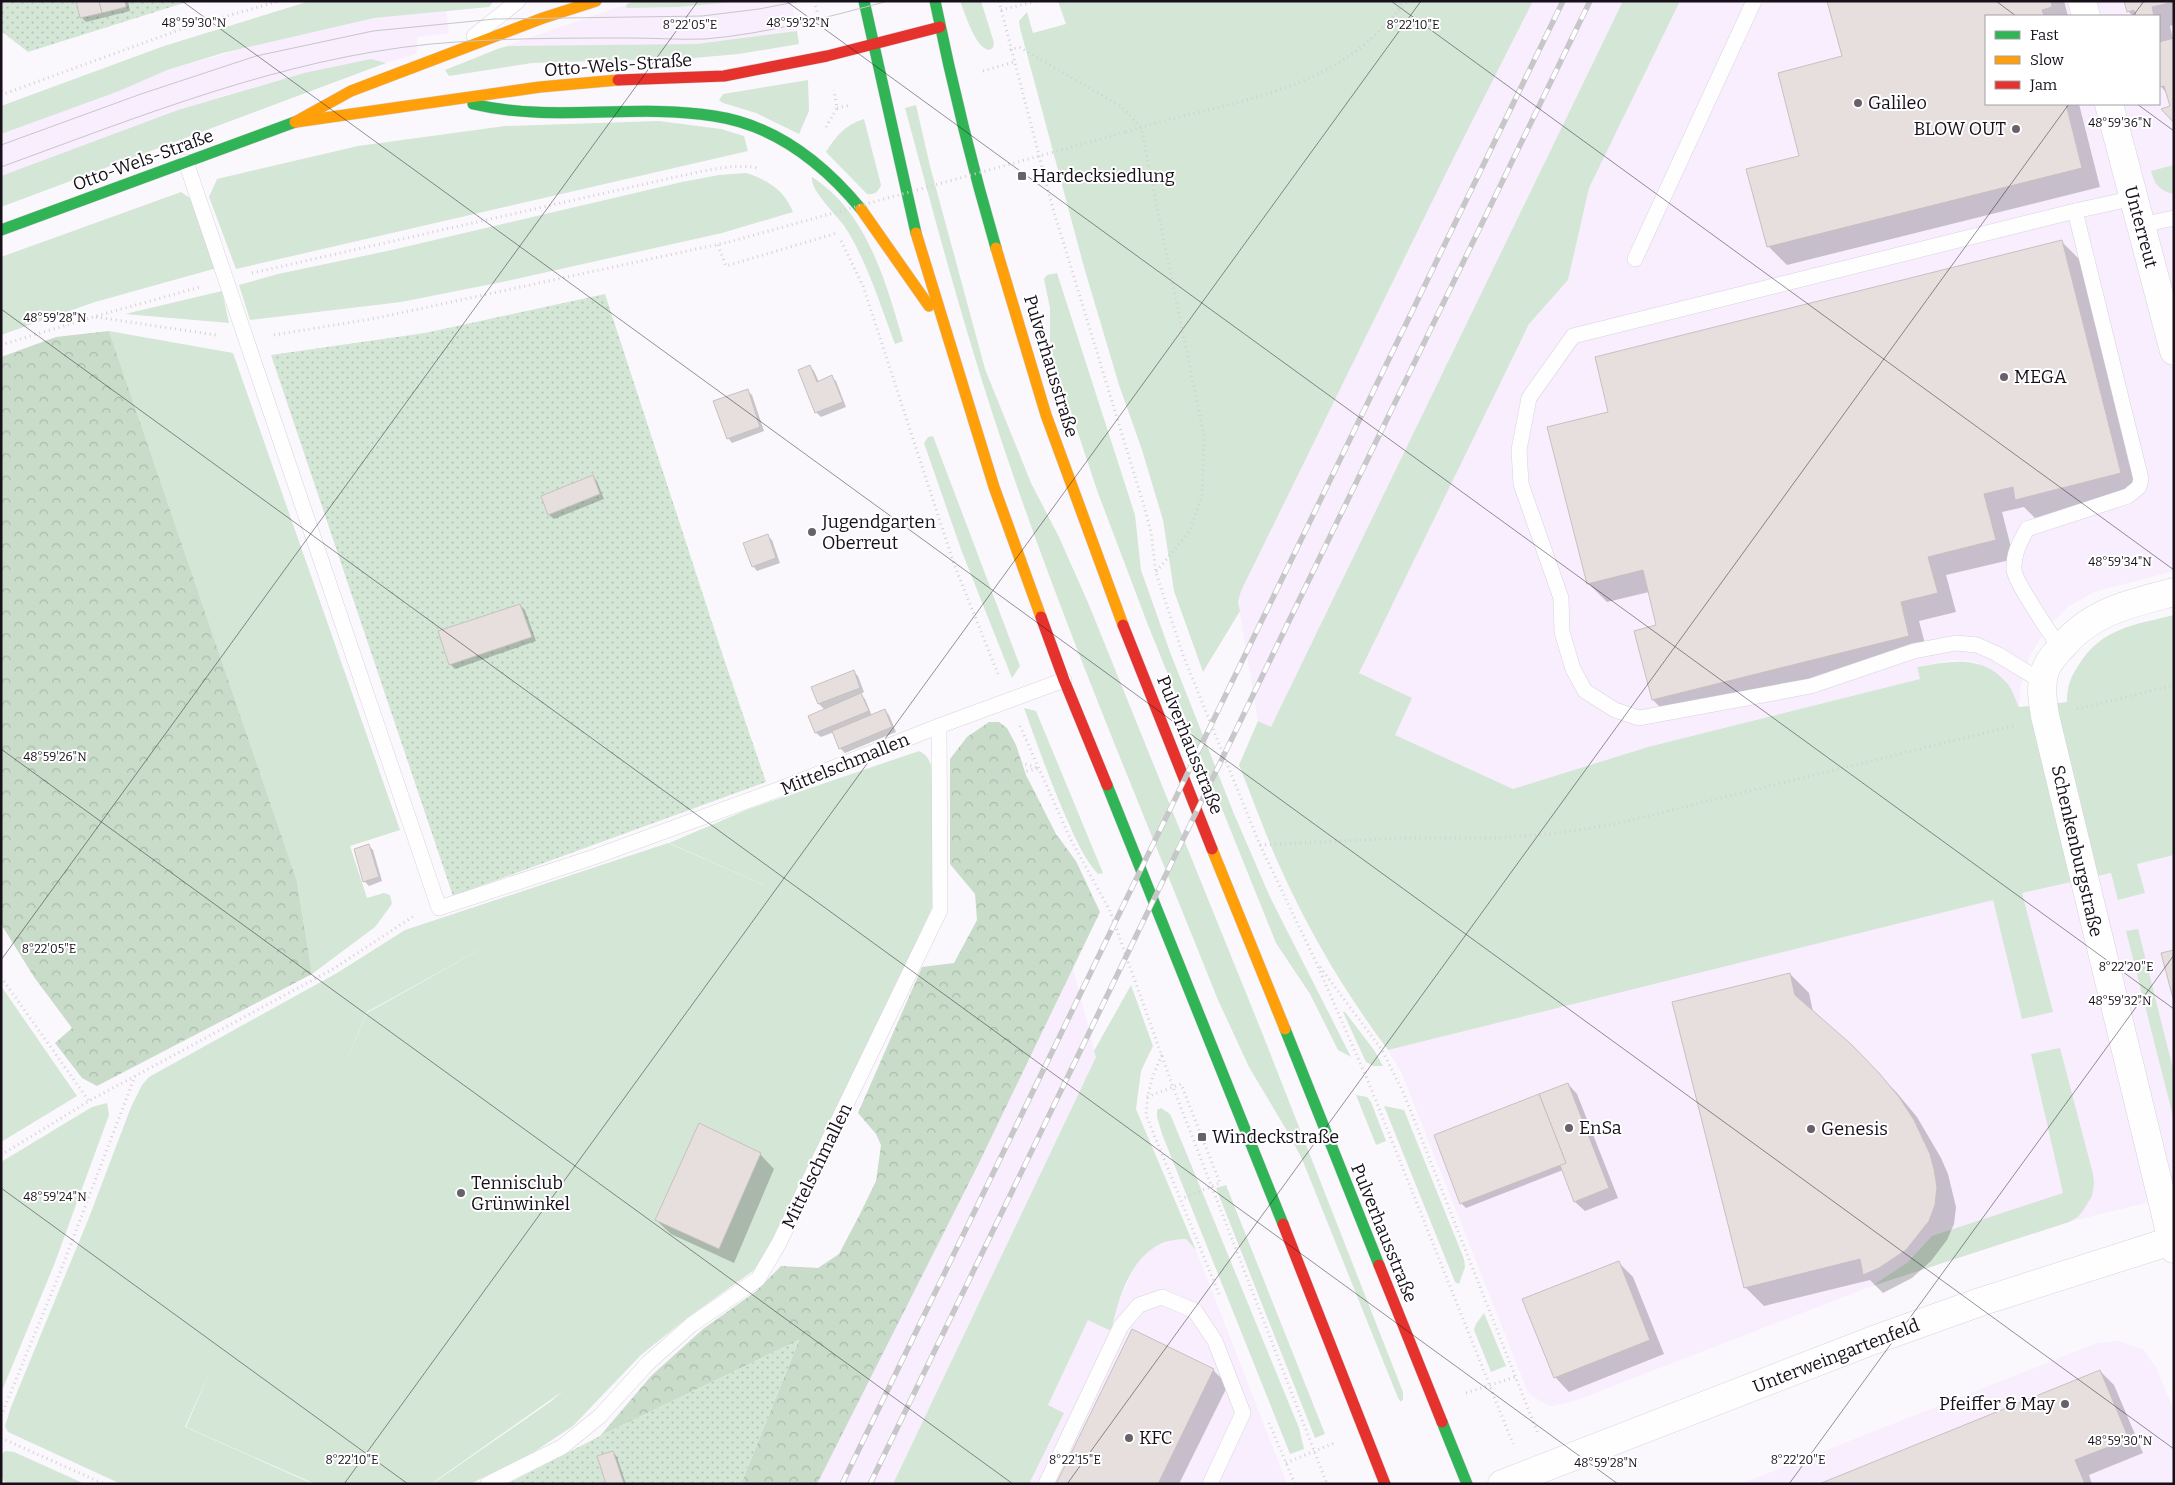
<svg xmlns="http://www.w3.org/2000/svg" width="2175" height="1485" font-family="Bitter,serif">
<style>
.built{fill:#f8eefd;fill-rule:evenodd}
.green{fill:#d4e6d5;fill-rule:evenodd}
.forest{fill:url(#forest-crowns)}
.garden{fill:url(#garden-dots)}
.shadow{fill:#0003}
.building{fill:#e7dede;stroke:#c8c0c0}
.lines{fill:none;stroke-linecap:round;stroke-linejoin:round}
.lane-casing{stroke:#d8d3db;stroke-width:16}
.street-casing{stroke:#d8d3db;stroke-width:29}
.fast-casing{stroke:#d8d3db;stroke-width:12}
.slow-casing{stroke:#d8d3db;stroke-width:12}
.jam-casing{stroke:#d8d3db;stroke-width:12}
.path{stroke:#d2d1d3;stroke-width:3;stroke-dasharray:1 4;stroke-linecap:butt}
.lane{stroke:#fefeff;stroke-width:15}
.street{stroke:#fefeff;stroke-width:28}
.fast{stroke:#30b455;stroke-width:11}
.slow{stroke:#ff9f0a;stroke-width:11}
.jam{stroke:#e5322d;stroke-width:11}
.tram{stroke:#c7c6c8;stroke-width:1}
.rail-casing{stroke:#c7c6c8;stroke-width:5.5}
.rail{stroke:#fff;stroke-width:4;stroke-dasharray:11;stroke-linecap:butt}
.path-bridge{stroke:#d2d1d3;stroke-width:3;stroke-dasharray:1 4;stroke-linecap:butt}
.ticks{fill:none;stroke:#170f1a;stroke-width:1;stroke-opacity:0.45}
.poi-dot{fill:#676169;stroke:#fff;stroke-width:2}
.labels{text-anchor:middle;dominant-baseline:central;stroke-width:4;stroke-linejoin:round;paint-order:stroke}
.street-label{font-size:18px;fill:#170f1a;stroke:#fff}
.poi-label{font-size:18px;fill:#170f1a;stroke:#fff;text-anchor:start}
.ticks-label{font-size:12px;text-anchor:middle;fill:#170f1a;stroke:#fff;stroke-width:4;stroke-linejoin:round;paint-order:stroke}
</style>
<defs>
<pattern id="forest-crowns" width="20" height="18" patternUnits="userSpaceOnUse" patternTransform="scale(1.25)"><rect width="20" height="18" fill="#c8dcc9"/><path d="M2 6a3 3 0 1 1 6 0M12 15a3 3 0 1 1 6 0" fill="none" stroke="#abbcac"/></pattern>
<pattern id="garden-dots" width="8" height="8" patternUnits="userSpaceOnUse" patternTransform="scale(1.25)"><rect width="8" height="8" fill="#d4e6d5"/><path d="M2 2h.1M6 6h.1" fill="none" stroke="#b5c4b6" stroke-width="1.8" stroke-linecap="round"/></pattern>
</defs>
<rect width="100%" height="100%" fill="#fbf8fd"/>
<g class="built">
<path d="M745,1H791L797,31L696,44L500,48L627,4V8L678,7Z"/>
<path d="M1533,1H1623L1271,728L1258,721L1238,602L1241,591L1456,153Z"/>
<path d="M1680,1H2174V571L2094,592L2069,606L2047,628L2029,657L2020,689L2019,707L2008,684L1976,662L1954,660L1917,667L1920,679L1648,747L1513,789L1395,735L1358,673L1529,324L1568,280L1589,188ZM1986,16H2159V104H1986Z"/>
<path d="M446,11L449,33L417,37V54L386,63L304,73L233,93L178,110L1,176V134L167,70L267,42L374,18Z"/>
<path d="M2174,855V1196L2069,1222L1872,1286L1574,1401L1553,1406L1547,1405L1532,1396L1527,1390L1402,1074L1388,1050L1993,899L2111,873L2119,900L2145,893L2137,864Z"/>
<path d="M1073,968L1096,1057L893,1484H817L979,1163Z"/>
<path d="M1175,1239H1186L1196,1250L1287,1484H1029L1064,1413L1048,1405L1088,1320L1111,1331L1117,1306L1135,1265L1149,1250Z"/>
<path d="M2119,1341L2144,1350L2157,1369L2174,1411V1484H1741L2097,1343Z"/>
</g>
<g class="green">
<path d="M310,1H494L489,7L374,18L223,53L167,70L119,91L1,134V106L164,46Z"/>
<path d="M635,1H745L678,7L626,8L627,4Z"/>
<path d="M960,1H981L994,43L993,48L989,50C975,48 965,13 960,1Z"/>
<path d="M1058,1H1533L1456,153L1241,591L1238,602L1240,611L1203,672L1174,591L1163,520L1142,450L1119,385L1084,267L1020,28L1019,21L1027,12L1033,33L1066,24Z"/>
<path d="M1623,1H1680L1589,188L1568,280L1529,324L1359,673L1412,698L1395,735L1513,789L1648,747L1920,679L1917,667C1950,661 1982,654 2007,683C2012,689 2015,699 2019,707L2067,702C2067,687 2070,678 2078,666C2101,628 2134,625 2174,615V855L2137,864L2145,893L2118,900L2111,873L2022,893L2053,1012L2022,1019L1993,900L1388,1050C1346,994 1309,932 1280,867C1265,834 1253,799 1239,765L1258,721L1271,727Z"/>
<path d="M797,31L799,44L739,54L693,58L532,63L449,76L445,70L500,48L509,46L696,44Z"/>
<path d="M371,59L386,63L1,207V176L178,110L304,73Z"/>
<path d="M808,80L809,111L799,134L756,113L723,103L719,100L723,94Z"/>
<path d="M916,105L930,166L985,369L1031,483L1059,537L1089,605L1261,1030L1403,1392V1399L1401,1402L1398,1398L1302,1159L1287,1131L1249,1067L1218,1000C1140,804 1056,610 991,409C959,310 932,208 905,108Z"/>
<path d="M864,119L881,185C878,192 875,195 867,194L826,152C835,137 846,124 864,119Z"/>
<path d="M659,121L721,129L744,136L748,151L236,269L209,197L217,179L358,146L505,126Z"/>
<path d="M2174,165V194C2160,191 2155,185 2151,171Z"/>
<path d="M746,173C768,180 784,190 793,212L722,233L507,281L401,302L250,320L239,285L278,274L392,250L682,182L719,175Z"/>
<path d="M812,177C867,212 886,282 903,341L895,344C880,305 868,263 845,227C837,215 810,191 812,177Z"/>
<path d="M181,192L190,198L217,268L95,302L1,335V257Z"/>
<path d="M1057,273L1135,515L1141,570L1170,652L1234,814L1270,897L1351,1057L1338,1050L1310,994L1276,943L1148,625L1098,493L1053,358L1050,340V308L1044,279L1047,275Z"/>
<path d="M222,291L229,323L125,314Z"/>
<path d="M109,331L233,353L400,830L350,846L367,898L384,893L390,895L392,904L375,927L312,974L297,881Z"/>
<path d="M933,436L1020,666L1012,678L962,552L924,443L928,437Z"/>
<path d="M1024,708L1036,711L1103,873L1098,874C1085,860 1077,842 1069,824C1052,786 1038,747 1024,708Z"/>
<path d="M919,751C931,757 931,765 933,778L932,908L775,1242L753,1271L687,1318L641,1355L573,1426L534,1452L470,1484H432L550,1402L563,1391L431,1484H315L186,1427L210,1371L185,1427L313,1484H121L8,1432L5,1426L11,1407L90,1215L131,1107L142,1085L149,1077L337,973L405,930L668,843L818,909L669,843L749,809ZM499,939L367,1013L340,1075L367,1012Z"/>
<path d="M2138,929L2174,1073V1120L2126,931Z"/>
<path d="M1131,985L1153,1046L1141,1071L1136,1109L1196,1250L1186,1239C1136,1238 1120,1291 1111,1331L1088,1320L1048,1405L1064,1413L1029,1484H893L1096,1057L1094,1051Z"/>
<path d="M1,986L77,1096L1,1142Z"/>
<path d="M1343,1012H1345L1374,1050L1383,1066H1373L1366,1062Z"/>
<path d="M2060,1048L2093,1174L2094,1184L2092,1196L2084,1209L2078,1217L2069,1222L1872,1286L1907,1263L1932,1236L2063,1193L2031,1054Z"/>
<path d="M1356,1095L1367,1097L1371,1102L1386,1141L1376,1145Z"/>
<path d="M107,1103L109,1115L54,1265L1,1393V1162L92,1107Z"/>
<path d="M1384,1106L1404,1110L1464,1259L1465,1267L1459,1284L1455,1282Z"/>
<path d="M1161,1108L1170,1114L1183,1145L1299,1428L1304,1449L1290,1454L1162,1134L1157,1117V1110Z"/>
<path d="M1226,1185L1325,1434L1315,1438L1216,1188Z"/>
<path d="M1484,1313L1506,1366L1491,1372L1474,1330L1476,1324Z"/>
<path d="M6,1451L14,1452L85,1484H6L1,1476V1454Z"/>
</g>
<g class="forest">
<path d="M109,331L297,881L312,974L97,1086L82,1078L55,1043L72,1028L34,977L1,924V357L56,337Z"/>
<path d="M989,722H999L1007,728L1016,745L1026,775L1056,834L1076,861L1100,912L979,1163L817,1484H741L799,1340L600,1436L651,1376L703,1329L755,1292L781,1266L818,1268L839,1254L860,1214L876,1181L881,1145L876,1134L858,1113L922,967L954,963L977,920L975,894L950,864V759L967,737Z"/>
</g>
<g class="garden">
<path d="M1,1H190L28,52L1,31Z"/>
<path d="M605,294L723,656L766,782L453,896L271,355L425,333Z"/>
<path d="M799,1340L741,1484H507L600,1436Z"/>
</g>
<g class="shadow">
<path d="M77,1H128L130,11L86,22L81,17Z"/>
<path d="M1829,1H2064L2068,16H1986V104H2079L2100,187L1787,265L1768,246L1800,157L1843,57Z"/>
<path d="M2125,1H2174V25L2170,26L2173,39L2171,107L2168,95L2159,84V16H2133L2128,11Z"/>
<path d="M2062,242L2081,261L2139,492L2035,518L2024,507L2002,512L2014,559L1946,575L1956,612L1919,621L1928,655L1672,719L1653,700L1636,632L1658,626L1649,592L1607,602L1588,583L1610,413Z"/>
<path d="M810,366L814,371L819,382L831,377L836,381L846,407L821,417L816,412L799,371Z"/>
<path d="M747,391L752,395L764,431L732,443L728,438Z"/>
<path d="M592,476L597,481L604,499L554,519L549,515L542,496Z"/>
<path d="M768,536L772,540L780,563L757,571L753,566Z"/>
<path d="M520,605L525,610L536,641L455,669L450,664Z"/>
<path d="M854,672L858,676L864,692L860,694L865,699L872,716L885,710L889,715L896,732L845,753L840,748L834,732L821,737L816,733L809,717L825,710L819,704Z"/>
<path d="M369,846L373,850L382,881L369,886L364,881Z"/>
<path d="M1790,974L1809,993L1813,1012L1851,1046L1897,1093L1917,1117L1941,1158L1948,1174L1956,1207L1954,1224L1947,1240L1931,1261L1912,1278L1883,1293L1870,1280L1764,1306L1745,1287Z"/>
<path d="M1568,1084L1577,1094L1618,1198L1585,1211L1575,1202L1563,1170L1466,1208L1461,1203Z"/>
<path d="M760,1154L774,1169L734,1263L671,1234L656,1220Z"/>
<path d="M1618,1262L1633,1277L1664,1354L1569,1392L1555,1377Z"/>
<path d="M1213,1370L1228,1385L1179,1484H1057Z"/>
<path d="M2100,1371L2114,1385L2143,1453L2089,1475L2092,1484H1822Z"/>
<path d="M613,1452L617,1457L626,1484H608Z"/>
</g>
<g class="building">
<path d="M76,1H99L102,13L80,18Z"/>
<path d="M99,1H125L126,7L102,13Z"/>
<path d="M1827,1H2051L2052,7L2042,10L2044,16H1986V104H2066L2082,168L1767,247L1746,169L1799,156L1778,73L1842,56Z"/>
<path d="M2124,1H2174V2L2152,7L2154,16H2136L2134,10L2127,12Z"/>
<path d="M2174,38V123L2161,109L2170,106L2164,86L2159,87V42Z"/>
<path d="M2062,240L2121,473L2015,500L2013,487L1984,494L1996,540L1928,557L1938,593L1901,602L1909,636L1652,700L1634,631L1656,625L1643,570L1587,584L1547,427L1608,412L1595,357Z"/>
<path d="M810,365L817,382L832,375L843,402L815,413L798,370Z"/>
<path d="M748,389L760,427L727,439L713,401Z"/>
<path d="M593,475L600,494L548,515L541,496Z"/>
<path d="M768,534L776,558L752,567L743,543Z"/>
<path d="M520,604L532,637L449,665L438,631Z"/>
<path d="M854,670L860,688L818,704L811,687Z"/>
<path d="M861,693L869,711L815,733L808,716Z"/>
<path d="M885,709L892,727L839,749L832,731Z"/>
<path d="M369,844L379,877L363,882L354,849Z"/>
<path d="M2174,950V1002L2161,953Z"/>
<path d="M1790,973L1795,995L1852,1045L1879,1073L1899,1097L1914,1120L1930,1154L1934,1169L1937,1187L1935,1205L1929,1221L1906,1250L1879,1268L1863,1275L1860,1259L1744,1288L1672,1002Z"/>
<path d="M1568,1083L1609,1188L1574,1202L1560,1165L1566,1163L1539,1094Z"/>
<path d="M1539,1094L1566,1163L1460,1204L1434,1135Z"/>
<path d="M699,1123L761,1153L719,1249L655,1220Z"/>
<path d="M1619,1261L1650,1340L1554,1378L1522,1299Z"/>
<path d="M1132,1329L1214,1369L1158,1484H1056Z"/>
<path d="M2100,1370L2129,1439L2075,1460L2085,1484H1819Z"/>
<path d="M613,1451L624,1484H606L597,1456Z"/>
</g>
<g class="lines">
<g class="lane-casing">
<g id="lane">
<path d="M474,36L518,1"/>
<path d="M186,162L439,908L594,857L780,789L939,726L1064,680"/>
<path d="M2141,225L2174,218"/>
<path d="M1635,259L1754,1"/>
<path d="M2060,648C2051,634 2016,584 2014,570C2013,554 2020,542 2027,529L2128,496L2139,487L2141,479L2075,211"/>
<path d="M2043,682L1997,654L1977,645L1956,643L1914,651L1811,686L1639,718L1615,710L1585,691L1573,669L1562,632L1561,598L1521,484L1519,450L1529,398L1573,336L2075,211L2134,198"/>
<path d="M488,1484L562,1447L600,1416L648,1363L691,1325L758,1279L779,1243L940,910L939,726"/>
<path d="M1046,1484L1121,1326L1139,1305L1162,1297L1195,1311L1215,1341L1243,1413L1210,1484"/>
</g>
</g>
<g class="street-casing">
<g id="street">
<path d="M2082,1L2086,16"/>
<path d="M2109,104L2174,351"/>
<path d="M2174,592C2129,604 2091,611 2060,649C2053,656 2046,665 2044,675C2040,688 2043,703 2045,716L2174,1249"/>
<path d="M1502,1484L1871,1341L1980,1302L2174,1240"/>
</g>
</g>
<g class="fast-casing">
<g id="fast">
<path d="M864,1L916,233"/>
<path d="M935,1C952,84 972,166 996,248"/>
<path d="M473,104C553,123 634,103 714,116C775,125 823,163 861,209"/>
<path d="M1,230L295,122"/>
<path d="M1107,785L1283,1224"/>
<path d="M1285,1029L1379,1265"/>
<path d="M1442,1422L1467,1484"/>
</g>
</g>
<g class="slow-casing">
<g id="slow">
<path d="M295,122L351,91L543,18L596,1"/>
<path d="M296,122L540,87L618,80"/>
<path d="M861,209L929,306"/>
<path d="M916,233L994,487L1041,617"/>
<path d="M996,248L1046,415L1123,625"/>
<path d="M1212,849L1285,1029"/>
</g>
</g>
<g class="jam-casing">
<g id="jam">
<path d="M618,80L724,76L827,56L940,27"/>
<path d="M1041,617L1064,680L1107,785"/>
<path d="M1123,625L1212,849"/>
<path d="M1283,1224L1385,1484"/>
<path d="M1379,1265L1442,1422"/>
</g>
</g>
<g class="path">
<path d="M814,1L820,22"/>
<path d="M999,1L1051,202L1144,506L1151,532L1156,573L1183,655L1260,845L1315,960L1368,1081L1513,1444"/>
<path d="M1001,10L1037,1"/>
<path d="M1399,11L1408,1"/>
<path d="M1010,50L1019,47L1122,107L1141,128L1204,436L1202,496L1189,532L1156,572"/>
<path d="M983,71L1014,62"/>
<path d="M1,86L2,95"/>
<path d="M1,95L179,30L279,1"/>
<path d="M837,108L851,105"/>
<path d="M826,127L837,108L834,90"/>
<path d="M1126,132C1212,104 1313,98 1379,31C1389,21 1398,14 1402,1"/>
<path d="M841,241L863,286L954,564L998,674"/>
<path d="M718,245L726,266L837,233"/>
<path d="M252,273L680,176C705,171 733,163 758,168"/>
<path d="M96,317L216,335"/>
<path d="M274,335L377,318L729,242"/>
<path d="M1,345L93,317L200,287"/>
<path d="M2077,709L2174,685"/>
<path d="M1020,726L1070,838L1110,911L1173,1087L1327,1484"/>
<path d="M968,747L1038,768"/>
<path d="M967,796C990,781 1012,775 1039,768"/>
<path d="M1260,845L1401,838H1498L1550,834L1611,825L2013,726"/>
<path d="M1320,967L1382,1050L1404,1094L1538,1434"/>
<path d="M1,977L89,1101"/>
<path d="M1162,1055C1152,1075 1147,1093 1146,1115L1219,1294"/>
<path d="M1147,1097L1181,1084L1220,1183L1181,1199"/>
<path d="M1,1155L89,1101L333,969L414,916"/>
<path d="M1466,1393L1515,1377"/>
<path d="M1,1416L61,1270L135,1076"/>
<path d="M1269,1423L1295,1484"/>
<path d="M1,1438L104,1484"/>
<path d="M1286,1463L1334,1443"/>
</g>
<use href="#lane" class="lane"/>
<use href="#street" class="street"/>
<use href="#fast" class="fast"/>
<use href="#slow" class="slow"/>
<use href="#jam" class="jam"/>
<g class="tram">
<path d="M1,145L141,94L256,56L373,31L495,19L702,16L759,9L800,1"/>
<path d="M1,167C141,116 281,59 431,44C497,38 565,38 631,38C656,38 681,40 705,39C766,34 828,17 888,1"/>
</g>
<g class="rail-casing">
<g id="rail">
<path d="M842,1484L1563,1"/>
<path d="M870,1484L1590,1"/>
</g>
</g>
<use href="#rail" class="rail"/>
<path class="path-bridge" d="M729,242L1126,132"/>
</g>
<path class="ticks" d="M182,1L2174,1449M786,1L2174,1009M1391,1L2174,570M1996,1L2016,16M2133,16L2144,1M2137,104L2174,131M1,309L1618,1484M1,749L1013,1484M1,960L698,1M1,1188L408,1484M344,1484L1421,1M1067,1484L2069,104M1789,1484L2174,955"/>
<g class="poi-dot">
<circle cx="1858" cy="103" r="5"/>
<circle cx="2016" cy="129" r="5"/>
<rect x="1017" y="171" width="10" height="10" rx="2.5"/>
<circle cx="2004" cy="377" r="5"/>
<circle cx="812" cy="532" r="5"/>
<circle cx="1569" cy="1128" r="5"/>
<circle cx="1811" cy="1129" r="5"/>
<rect x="1197" y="1132" width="10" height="10" rx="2.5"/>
<circle cx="461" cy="1193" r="5"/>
<circle cx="2065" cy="1404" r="5"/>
<circle cx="1129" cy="1438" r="5"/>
</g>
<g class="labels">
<g class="street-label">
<text transform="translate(618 65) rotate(-4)">Otto-Wels-Straße</text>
<text transform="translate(143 160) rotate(-20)">Otto-Wels-Straße</text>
<text transform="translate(2141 227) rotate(75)">Unterreut</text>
<text transform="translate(1051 366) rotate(73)">Pulverhausstraße</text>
<text transform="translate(1190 745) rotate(68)">Pulverhausstraße</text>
<text transform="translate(845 764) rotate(-22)">Mittelschmallen</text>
<text transform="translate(2077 851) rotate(77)">Schenkenburgstraße</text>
<text transform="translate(817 1166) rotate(-64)">Mittelschmallen</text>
<text transform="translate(1384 1233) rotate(68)">Pulverhausstraße</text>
<text transform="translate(1836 1356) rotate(-21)">Unterweingartenfeld</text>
</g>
<g class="poi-label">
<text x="1868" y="103">Galileo</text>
<text x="2006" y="129" text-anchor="end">BLOW OUT</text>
<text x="1032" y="176">Hardecksiedlung</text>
<text x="2014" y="377">MEGA</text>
<text x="822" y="522">Jugendgarten<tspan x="822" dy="21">Oberreut</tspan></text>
<text x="1579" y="1128">EnSa</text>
<text x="1821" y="1129">Genesis</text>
<text x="1212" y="1137">Windeckstraße</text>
<text x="471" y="1183">Tennisclub<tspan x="471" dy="21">Grünwinkel</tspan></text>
<text x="2055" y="1404" text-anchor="end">Pfeiffer &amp; May</text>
<text x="1139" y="1438">KFC</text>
</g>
</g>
<g class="ticks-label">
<text x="194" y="27">48°59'30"N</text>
<text x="798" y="27">48°59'32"N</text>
<text x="1413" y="29">8°22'10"E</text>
<text x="690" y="29">8°22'05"E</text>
<text x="2120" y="127">48°59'36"N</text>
<text x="55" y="322">48°59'28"N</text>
<text x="2120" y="566">48°59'34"N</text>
<text x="55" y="761">48°59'26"N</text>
<text x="49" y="953">8°22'05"E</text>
<text x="2126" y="971">8°22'20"E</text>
<text x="2120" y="1005">48°59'32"N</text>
<text x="55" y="1201">48°59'24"N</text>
<text x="2120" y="1445">48°59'30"N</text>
<text x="352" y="1464">8°22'10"E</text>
<text x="1075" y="1464">8°22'15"E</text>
<text x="1798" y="1464">8°22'20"E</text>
<text x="1606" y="1467">48°59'28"N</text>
</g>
<rect width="2175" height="1485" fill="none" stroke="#170f1a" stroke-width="5"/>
<rect x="1985" y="15" width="175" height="90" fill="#ffffff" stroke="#a29fa3"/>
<rect x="1995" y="31" width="25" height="8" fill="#30b455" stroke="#a29fa3"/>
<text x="2030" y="40" font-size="15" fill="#170f1a">Fast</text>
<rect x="1995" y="56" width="25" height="8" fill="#ff9f0a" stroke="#a29fa3"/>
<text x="2030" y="65" font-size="15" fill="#170f1a">Slow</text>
<rect x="1995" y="81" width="25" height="8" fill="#e5322d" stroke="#a29fa3"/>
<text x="2030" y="90" font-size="15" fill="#170f1a">Jam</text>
</svg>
